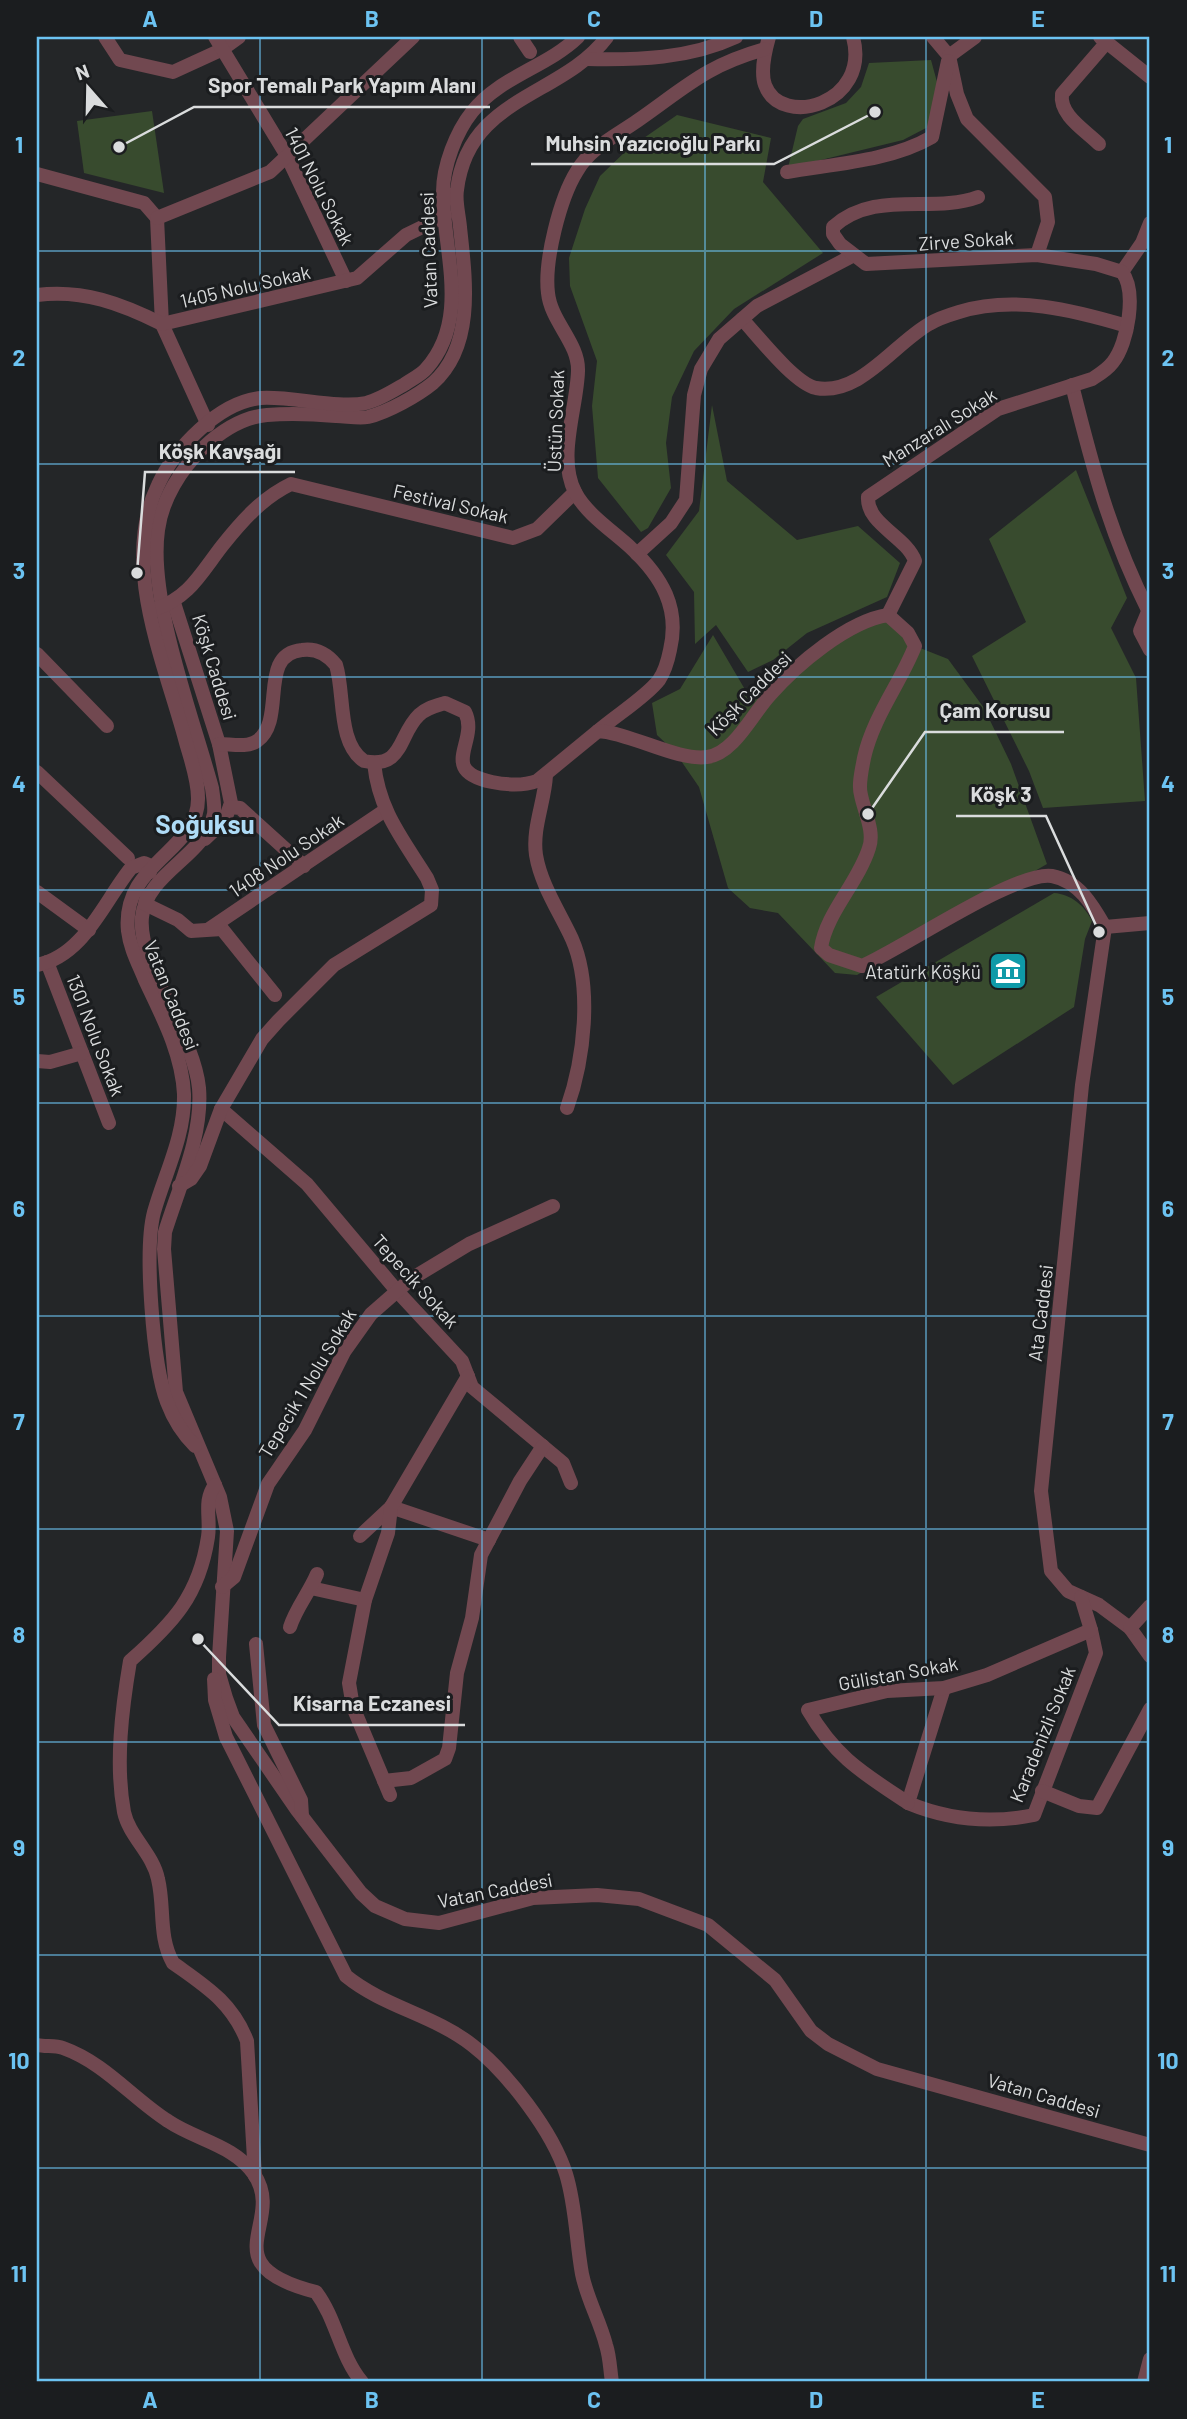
<svg xmlns="http://www.w3.org/2000/svg" width="1187" height="2419" font-family="Barlow,sans-serif">
<style>
.green{fill:#384b2e}
.lines{fill:none;stroke-linecap:round;stroke-linejoin:round}
.minor{stroke:#714850;stroke-width:14}
.grid{fill:none;stroke:#6cc3f2;stroke-width:2;stroke-opacity:0.55}
.labels{text-anchor:middle;dominant-baseline:central;stroke-width:6;stroke-linejoin:round;paint-order:stroke}
.street-label{font-size:19px;fill:#dadcdd;stroke:#1b1d1f}
.poi-label{font-size:19px;fill:#dadcdd;stroke:#1b1d1f;text-anchor:end}
.district-label{font-size:26px;font-weight:bold;fill:#aedbf6;stroke:#1b1d1f}
.leader{fill:none;stroke:#dadcdd;stroke-width:2.5}
.callout-dot{fill:#dadcdd;stroke:#1b1d1f;stroke-width:2.5}
.callout-label{font-size:21px;text-anchor:middle;font-weight:bold;fill:#dadcdd;stroke:#1b1d1f;stroke-width:6;stroke-linejoin:round;paint-order:stroke}
.neatline{fill:none;stroke:#6cc3f2;stroke-width:2.5}
.grid-label{font-size:23px;text-anchor:middle;font-weight:bold;fill:#6cc3f2}
</style>
<rect width="100%" height="100%" fill="#242628"/>
<g class="green">
<path d="M931,60L937,82L928,127L903,140L788,168L798,126L803,119L846,103L861,87L869,63Z"/>
<path d="M152,111L164,193L84,173L77,121Z"/>
<path d="M677,115L771,138L763,182L823,253L734,309L694,351L672,397L666,443L671,488L648,528L641,532L598,478L592,406L597,361L570,286L569,258L585,209L600,176L628,149Z"/>
<path d="M712,405L727,481L797,540L858,526L900,563L887,597L807,633L773,660L748,672L716,625L695,644L694,592L666,555L699,511Z"/>
<path d="M1076,470L1127,598L1111,628L1136,678L1145,801L1043,808L1029,771L972,656L1026,622L989,539Z"/>
<path d="M888,615L915,646L948,659L984,708L1011,764L1047,864L857,975L835,973L778,913L750,908L728,888L699,787L675,752L657,735L652,703L680,689L713,635L750,698L771,693L830,642Z"/>
<path d="M1054,893C1071,894 1085,906 1092,921L1085,939L1074,1007L953,1085L876,997Z"/>
</g>
<g class="lines">
<g class="minor">
<path d="M105,37L120,60L173,72L221,50L239,37"/>
<path d="M215,37L287,156L346,281"/>
<path d="M520,37L530,52"/>
<path d="M607,37C562,97 468,96 457,190C455,201 459,215 460,227C465,276 476,345 433,383C417,396 388,412 368,417C358,419 346,416 336,416C313,414 290,413 267,415C243,417 220,432 203,448C181,469 162,499 158,530C148,600 193,718 212,788C213,796 215,806 214,814C205,857 147,872 142,917C137,963 194,1035 199,1088C203,1135 179,1187 165,1232L164,1249L176,1392L220,1497L227,1531L219,1657V1674L226,1698L233,1717L297,1810L361,1893L375,1906L405,1919L439,1923L533,1898L597,1895L639,1899L708,1925L775,1980L811,2031L828,2044L877,2069L1150,2145"/>
<path d="M769,37C765,51 760,71 765,85C781,129 871,104 853,37"/>
<path d="M933,37L949,56L957,94L967,119L1045,197L1048,222L1037,255"/>
<path d="M1100,37L1150,77"/>
<path d="M949,56L975,37"/>
<path d="M587,59C638,60 689,59 736,37"/>
<path d="M1099,144C1085,130 1059,115 1062,94L1107,42"/>
<path d="M787,172C833,164 891,161 932,137L948,61"/>
<path d="M37,174L144,203L157,218L162,324L208,425"/>
<path d="M157,218L270,172L413,37"/>
<path d="M1122,272L1142,243L1150,223"/>
<path d="M37,295C83,289 122,304 162,324L357,278L406,235L445,216"/>
<path d="M742,319C758,336 794,383 816,388C860,396 894,344 929,324C937,319 949,315 959,312C1014,295 1073,310 1127,326"/>
<path d="M1072,385C1092,465 1110,535 1148,610"/>
<path d="M637,554L671,523L686,500L694,395L701,369L719,339L757,306L852,256"/>
<path d="M174,603L219,744L231,803L225,820L205,839"/>
<path d="M1150,607L1140,631L1150,650"/>
<path d="M155,609C189,598 201,573 222,546C242,521 262,498 291,484L513,538L537,529L575,492"/>
<path d="M888,615L915,561C907,537 866,524 868,497L998,409L1092,379C1100,374 1107,370 1113,362C1128,343 1137,291 1122,272L1096,264L1037,255L866,264L840,244L833,234V227C875,189 932,214 978,197"/>
<path d="M37,654L107,726"/>
<path d="M598,731C615,716 646,697 659,680C665,671 668,660 670,650C680,608 662,577 631,548C614,532 586,514 575,492C557,457 577,408 578,371C579,343 551,322 548,293C544,261 560,198 577,171C590,148 617,135 637,121C686,87 705,66 765,49"/>
<path d="M219,744C231,744 247,748 257,741C287,720 257,654 302,650C316,648 327,654 336,665C345,693 337,743 364,761C404,769 398,735 419,715C426,708 435,706 445,703L465,712C480,742 436,770 492,782C507,785 523,786 537,781L598,731C631,733 677,761 707,757C734,754 753,713 770,695C796,665 848,621 888,615L908,633L915,646C900,684 873,717 864,758C862,769 858,785 861,795C864,811 875,832 869,848C858,883 826,913 821,948L829,955L862,966C902,949 1017,870 1052,876C1079,881 1093,906 1105,927"/>
<path d="M37,772L128,858"/>
<path d="M546,775C545,801 532,828 536,855C541,885 559,911 572,939C593,987 584,1060 567,1108"/>
<path d="M230,807L240,808L304,866"/>
<path d="M37,892L89,930"/>
<path d="M147,895L145,904L178,920L191,931L222,929L275,995"/>
<path d="M1105,927L1082,1085L1041,1491L1051,1571L1068,1591L1099,1605L1130,1628L1150,1656"/>
<path d="M1105,927L1150,923"/>
<path d="M209,929L384,811"/>
<path d="M47,962L109,1123"/>
<path d="M37,965C84,956 104,901 131,868L144,863L151,866L150,872"/>
<path d="M37,1061L50,1062L82,1053"/>
<path d="M221,1109L307,1184L397,1291L462,1361L472,1387L563,1463L571,1483"/>
<path d="M179,1186L191,1179L200,1166L221,1109L262,1039L278,1021L334,965L431,905L432,890L427,878C402,838 379,811 374,763"/>
<path d="M195,1446C183,1434 173,1418 167,1402C153,1365 144,1250 154,1212C165,1173 185,1136 184,1094C182,1053 162,1016 145,980C138,963 130,948 128,931C121,863 199,851 198,798C198,778 190,758 185,739C164,661 120,563 158,485C175,448 219,402 261,398C292,396 338,409 366,403C379,400 393,391 405,384C412,379 421,375 426,369C471,319 443,251 443,192C443,166 456,132 472,112C499,77 547,67 578,37"/>
<path d="M215,1485C203,1500 211,1519 208,1537C199,1596 173,1623 130,1661C122,1708 115,1764 124,1812C129,1836 153,1854 158,1879C165,1908 158,1936 173,1963C205,1986 232,2002 247,2041L255,2176"/>
<path d="M391,1507L489,1540"/>
<path d="M360,1536L391,1507"/>
<path d="M222,1587L234,1577L268,1484L305,1430L344,1352L371,1314L411,1279L469,1244L553,1206"/>
<path d="M311,1588L365,1600"/>
<path d="M290,1627C296,1608 309,1593 317,1574"/>
<path d="M1130,1628L1150,1606"/>
<path d="M256,1644L264,1725L301,1800L302,1816"/>
<path d="M214,1679L215,1700L226,1737L346,1976C384,2007 434,2015 472,2045C507,2072 553,2132 566,2174C576,2206 576,2241 582,2274C587,2299 600,2321 606,2345C610,2357 610,2370 612,2382"/>
<path d="M944,1688L908,1803C949,1820 990,1824 1034,1815L1096,1653L1091,1630"/>
<path d="M384,1781L411,1778L445,1759L449,1748L457,1673L472,1618L481,1555L520,1481L543,1446"/>
<path d="M1042,1791L1079,1806L1097,1808L1150,1709"/>
<path d="M390,1795L353,1707L349,1683L365,1600L388,1533L391,1507L468,1376"/>
<path d="M908,1803C863,1773 836,1758 808,1710L887,1691L944,1688L987,1675L1091,1630L1081,1597"/>
<path d="M37,2045C45,2047 55,2045 63,2048C105,2063 132,2098 168,2121C196,2140 234,2145 254,2174C287,2223 208,2264 316,2292C337,2320 340,2356 362,2382"/>
<path d="M1144,2382L1150,2359"/>
</g>
</g>
<path class="grid" d="M260,37V2382M482,37V2382M705,37V2382M926,37V2382M37,251H1150M37,464H1150M37,677H1150M37,890H1150M37,1103H1150M37,1316H1150M37,1529H1150M37,1742H1150M37,1955H1150M37,2168H1150"/>
<defs>
<g id="museum-square" transform="scale(2.0125)"><rect x="-9" y="-9" width="18" height="18" rx="4" fill="#0f9aa8" stroke="#1b1d1f"/><path d="M0-6L6-3V-2H-6V-3ZM-5-1h2V3h-2ZM-1-1h2V3h-2ZM3-1h2V3H3ZM-6 4H6V6H-6Z" fill="#fff"/></g>
</defs>
<g fill-rule="evenodd">
<use href="#museum-square" x="1008" y="971"/>
</g>
<g class="labels">
<g class="street-label">
<text transform="translate(320 186) rotate(63)">1401 Nolu Sokak</text>
<text transform="translate(966 240) rotate(-4)">Zirve Sokak</text>
<text transform="translate(428 250) rotate(-92)">Vatan Caddesi</text>
<text transform="translate(245 286) rotate(-13)">1405 Nolu Sokak</text>
<text transform="translate(555 421) rotate(-88)">Üstün Sokak</text>
<text transform="translate(939 427) rotate(-32)">Manzaralı Sokak</text>
<text transform="translate(451 503) rotate(13)">Festival Sokak</text>
<text transform="translate(215 667) rotate(73)">Köşk Caddesi</text>
<text transform="translate(749 693) rotate(-45)">Köşk Caddesi</text>
<text transform="translate(286 855) rotate(-34)">1408 Nolu Sokak</text>
<text transform="translate(172 995) rotate(68)">Vatan Caddesi</text>
<text transform="translate(96 1035) rotate(69)">1301 Nolu Sokak</text>
<text transform="translate(416 1281) rotate(48)">Tepecik Sokak</text>
<text transform="translate(1040 1313) rotate(-83)">Ata Caddesi</text>
<text transform="translate(307 1383) rotate(-59)">Tepecik 1 Nolu Sokak</text>
<text transform="translate(898 1673) rotate(-10)">Gülistan Sokak</text>
<text transform="translate(1042 1734) rotate(-68)">Karadenizli Sokak</text>
<text transform="translate(495 1890) rotate(-11)">Vatan Caddesi</text>
<text transform="translate(1044 2095) rotate(16)">Vatan Caddesi</text>
</g>
<g class="poi-label">
<text x="981" y="971">Atatürk Köşkü</text>
</g>
<g class="district-label">
<text x="205" y="823">Soğuksu</text>
</g>
</g>
<path class="leader" d="M119 147L194 107H490M875 112L774 164H531M137 573L145 472H295M868 814L925 732H1064M1099 932L1046 816H956M198 1639L279 1725H465"/>
<g class="callout-dot">
<circle cx="119" cy="147" r="7"/>
<circle cx="875" cy="112" r="7"/>
<circle cx="137" cy="573" r="7"/>
<circle cx="868" cy="814" r="7"/>
<circle cx="1099" cy="932" r="7"/>
<circle cx="198" cy="1639" r="7"/>
</g>
<g class="callout-label">
<text x="342" y="93">Spor Temalı Park Yapım Alanı</text>
<text x="653" y="151">Muhsin Yazıcıoğlu Parkı</text>
<text x="220" y="459">Köşk Kavşağı</text>
<text x="995" y="718">Çam Korusu</text>
<text x="1001" y="802">Köşk 3</text>
<text x="372" y="1711">Kisarna Eczanesi</text>
</g>
<rect width="1187" height="2419" fill="none" stroke="#1b1d1f" stroke-width="77"/>
<g transform="translate(88 88) rotate(340)" stroke="#1b1d1f" stroke-width="5" paint-order="stroke">
<path d="M0-5L12 26L0 18L-12 26Z" fill="#dadcdd"/>
<text y="-10" font-size="19" font-weight="bold" text-anchor="middle" fill="#dadcdd">N</text>
</g>
<rect x="38" y="38" width="1110" height="2342" class="neatline"/>
<g class="grid-label">
<text x="150" y="27">A</text>
<text x="372" y="27">B</text>
<text x="594" y="27">C</text>
<text x="816" y="27">D</text>
<text x="1038" y="27">E</text>
<text x="19" y="153">1</text>
<text x="1168" y="153">1</text>
<text x="19" y="366">2</text>
<text x="1168" y="366">2</text>
<text x="19" y="579">3</text>
<text x="1168" y="579">3</text>
<text x="19" y="792">4</text>
<text x="1168" y="792">4</text>
<text x="19" y="1005">5</text>
<text x="1168" y="1005">5</text>
<text x="19" y="1217">6</text>
<text x="1168" y="1217">6</text>
<text x="19" y="1430">7</text>
<text x="1168" y="1430">7</text>
<text x="19" y="1643">8</text>
<text x="1168" y="1643">8</text>
<text x="19" y="1856">9</text>
<text x="1168" y="1856">9</text>
<text x="19" y="2069">10</text>
<text x="1168" y="2069">10</text>
<text x="19" y="2282">11</text>
<text x="1168" y="2282">11</text>
<text x="150" y="2408">A</text>
<text x="372" y="2408">B</text>
<text x="594" y="2408">C</text>
<text x="816" y="2408">D</text>
<text x="1038" y="2408">E</text>
</g>
</svg>
